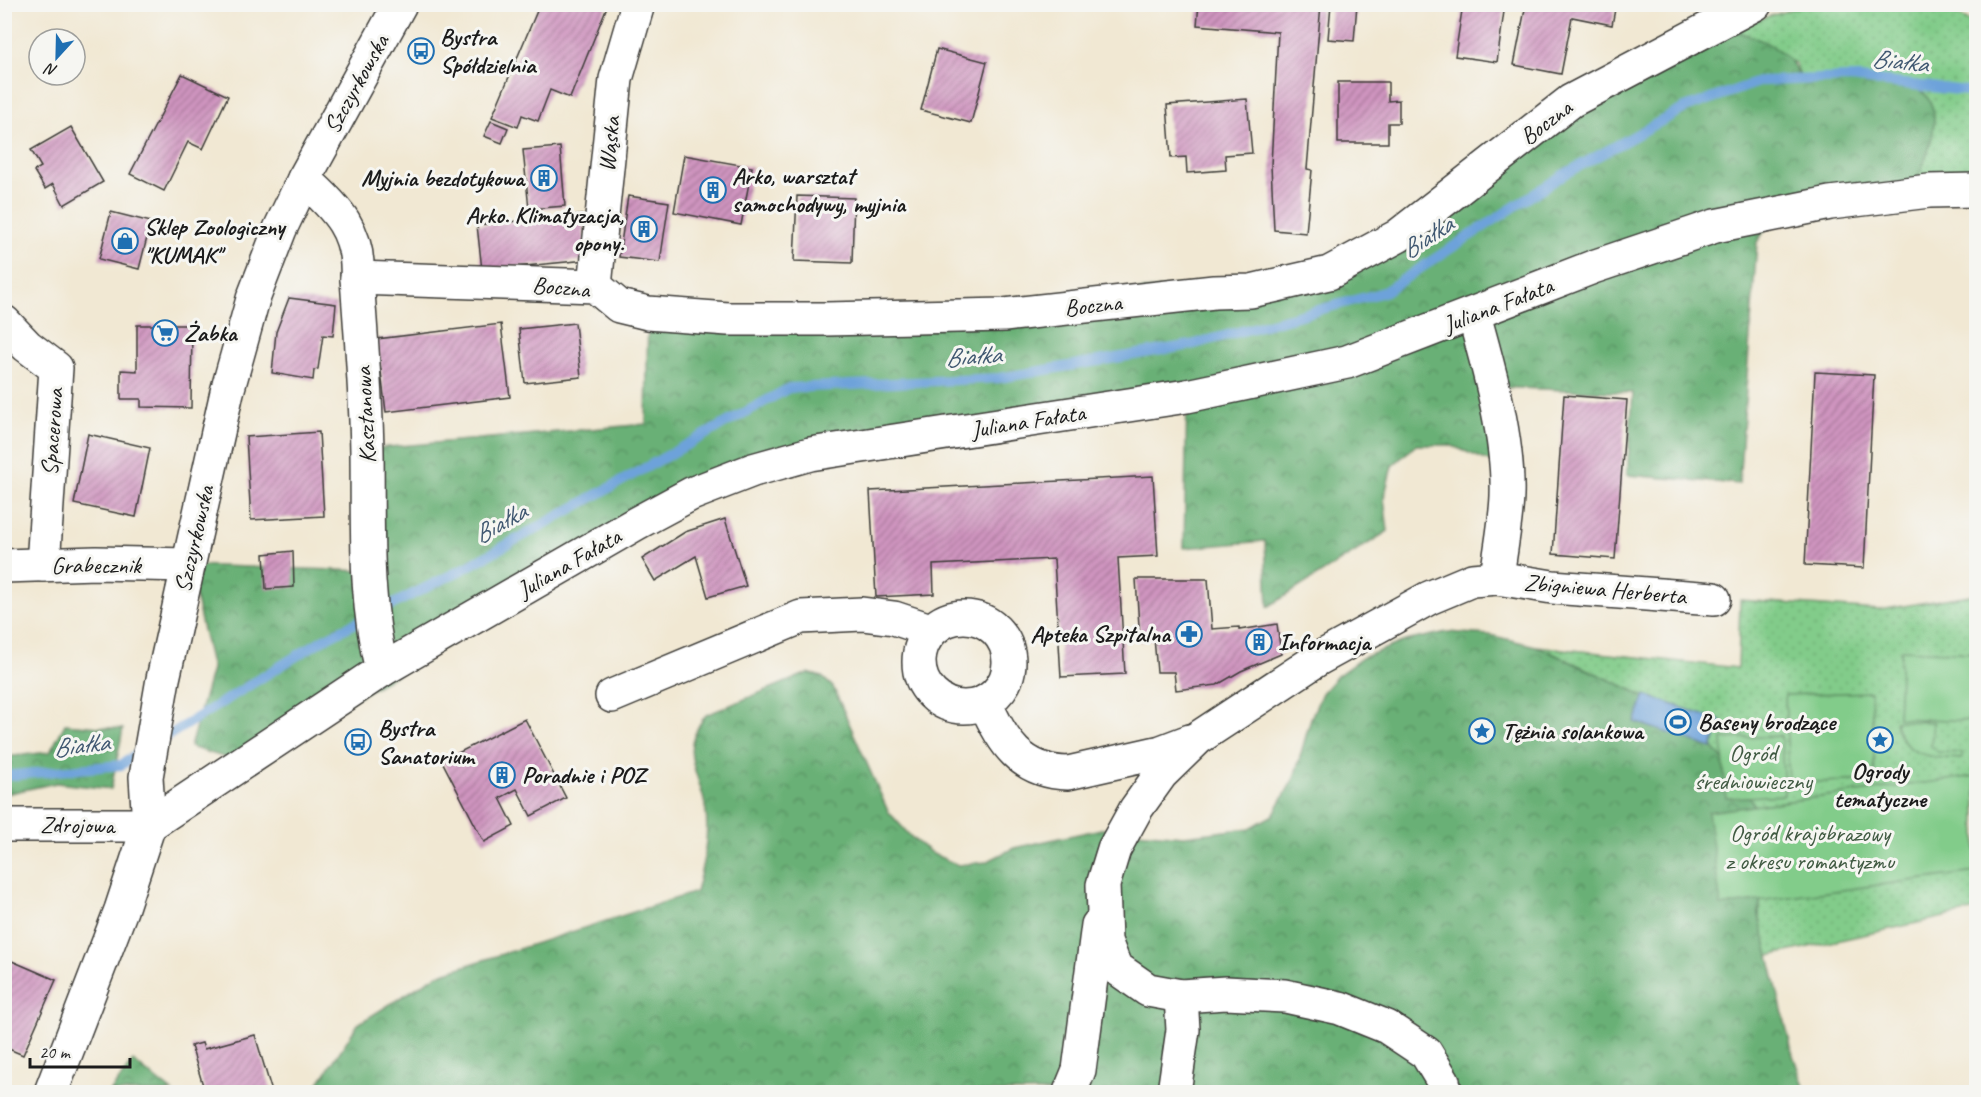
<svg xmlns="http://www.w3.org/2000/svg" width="1981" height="1097" font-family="Caveat,sans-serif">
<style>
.grass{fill:url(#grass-dots);stroke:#4f7453;stroke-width:1.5}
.forest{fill:url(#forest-crowns);stroke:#426649;stroke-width:1.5}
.garden{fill:#82cc8a;stroke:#4f7453;stroke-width:1.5}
.water{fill:#6da2da;stroke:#445f7b;stroke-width:1.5}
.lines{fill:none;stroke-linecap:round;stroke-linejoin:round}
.stream{stroke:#6da2da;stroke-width:10}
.building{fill:url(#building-hatch)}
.minor-casing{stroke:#3c3b37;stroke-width:36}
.major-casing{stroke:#3c3b37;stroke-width:36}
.minor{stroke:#fff;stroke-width:33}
.major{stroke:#fff;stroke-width:33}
.labels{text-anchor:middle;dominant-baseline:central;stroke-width:6;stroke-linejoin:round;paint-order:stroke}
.poi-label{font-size:24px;font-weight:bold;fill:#1c1c1c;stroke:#f6f6f2;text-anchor:start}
.street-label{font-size:24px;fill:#1c1c1c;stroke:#f6f6f2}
.park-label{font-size:24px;fill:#405a42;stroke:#f6f6f2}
.water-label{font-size:26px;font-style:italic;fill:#405871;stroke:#f6f6f2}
</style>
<defs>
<pattern id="grass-dots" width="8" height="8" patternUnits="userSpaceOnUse" patternTransform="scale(1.5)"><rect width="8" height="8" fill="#82cc8a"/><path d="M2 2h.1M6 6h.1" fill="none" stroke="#70af76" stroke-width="1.8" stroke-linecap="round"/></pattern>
<pattern id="forest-crowns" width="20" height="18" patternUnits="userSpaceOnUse" patternTransform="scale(1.5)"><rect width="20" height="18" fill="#69b076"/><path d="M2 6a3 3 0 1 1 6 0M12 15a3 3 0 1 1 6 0" fill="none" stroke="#568e60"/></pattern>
<pattern id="building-hatch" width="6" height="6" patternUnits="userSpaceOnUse" patternTransform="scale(1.5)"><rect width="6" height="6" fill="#cf94bf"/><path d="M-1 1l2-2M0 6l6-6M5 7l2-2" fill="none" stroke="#a7789a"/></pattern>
</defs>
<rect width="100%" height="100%" fill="#f6f6f2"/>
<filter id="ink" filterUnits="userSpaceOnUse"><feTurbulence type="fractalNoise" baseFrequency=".0167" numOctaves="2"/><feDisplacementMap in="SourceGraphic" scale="12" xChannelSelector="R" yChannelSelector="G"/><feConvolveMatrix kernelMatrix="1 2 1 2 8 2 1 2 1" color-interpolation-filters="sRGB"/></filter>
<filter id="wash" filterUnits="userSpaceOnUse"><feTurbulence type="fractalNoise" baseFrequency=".008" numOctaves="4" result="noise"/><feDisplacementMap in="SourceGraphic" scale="24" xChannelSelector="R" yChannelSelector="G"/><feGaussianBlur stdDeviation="1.35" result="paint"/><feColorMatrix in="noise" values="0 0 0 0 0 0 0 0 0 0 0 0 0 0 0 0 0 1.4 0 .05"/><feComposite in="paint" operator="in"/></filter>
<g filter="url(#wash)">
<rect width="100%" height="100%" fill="#f1e8d3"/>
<g class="grass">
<path d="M1808,4L1936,5L1976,24V190L1912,193L1850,78L1801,80L1796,64L1728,29Z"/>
<path d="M1976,594V910L1768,956L1759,915L1762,877L1634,691L1536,646L1738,668L1740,600L1879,610Z"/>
</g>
<g class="forest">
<path d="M1728,29C1758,37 1790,49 1801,80C1832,79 1883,76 1912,85C1925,89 1934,105 1934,118C1934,144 1921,169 1912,193L1776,214L1757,242L1739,484L1627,475L1633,393L1495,387L1505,468L1450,445H1416L1392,466L1384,498L1388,531L1268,607L1265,541L1184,548L1187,397L753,470L243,763L190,747L212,669L188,565L368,571L367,449L646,424L648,313L826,319L1329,273L1571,101Z"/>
<path d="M1447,632L1490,635L1536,646L1634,691L1678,719L1712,746L1740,781L1756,808L1762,877L1759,915L1793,1055L1806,1092H313L358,1024L437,975L696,892C703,865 709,840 706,812C702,772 675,755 706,715L808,673L822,677L833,687L888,811L912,838L933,854L958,865L986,862L1014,848L1101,829L1184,836L1250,828L1273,815L1294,778L1311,718L1322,693L1337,676L1362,658L1405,641Z"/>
<path d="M65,724L123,729L111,789L56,783L5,794V757L50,752Z"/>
<path d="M133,1061L172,1092H110Z"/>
</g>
<g class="garden">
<path d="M1901,650L1976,653V721L1898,718Z"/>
<path d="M1871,692L1875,780L1789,783L1785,695Z"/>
<path d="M1895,721L1933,722L1931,746L1938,752L1962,753V759C1931,757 1902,758 1895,721Z"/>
<path d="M1781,736L1784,795L1726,798L1722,739Z"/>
<path d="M1976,776V872L1721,906L1708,812Z"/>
</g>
<path class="water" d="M1645,695L1721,721L1712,748L1635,722Z"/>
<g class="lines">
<g class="stream">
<path d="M158,742L324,639L465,568L789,388L999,378L1191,345L1384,292L1563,175L1685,108L1761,81L1850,78L1976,92"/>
<path d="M4,776L121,765L144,750"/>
</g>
</g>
<g id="blocks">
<g class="building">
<path d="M540,4H608L570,98L550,90L538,121L522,115L518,127L492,117Z"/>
<path d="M1199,4H1321L1307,169L1312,170L1306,233L1274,230L1271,165L1278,32L1197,25Z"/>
<path d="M1331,4H1357L1354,41L1328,39Z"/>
<path d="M1463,4H1505L1497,62L1455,56Z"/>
<path d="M1526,4H1616L1612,25L1572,17L1561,74L1514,65Z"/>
<path d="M937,49L987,62L971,123L921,110Z"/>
<path d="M182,74L228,96L203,149L188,142L164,191L130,174Z"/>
<path d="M1338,82H1388V101L1399,100V123H1388V143H1338Z"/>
<path d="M1247,99L1252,153L1225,155L1226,170L1187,173L1186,157L1171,158L1167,105Z"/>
<path d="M491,121L508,128L502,143L484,136Z"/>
<path d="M71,127L103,182L64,205L53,184L45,189L34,171L41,167L31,150Z"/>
<path d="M560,147L565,206L529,209L523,150Z"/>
<path d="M684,155L752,167L741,225L674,212Z"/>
<path d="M628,196L669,202L660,262L619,257Z"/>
<path d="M797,196L854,198L852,263L794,261Z"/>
<path d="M111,212L151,222L139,269L99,259Z"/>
<path d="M582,215L587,260L482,270L477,225Z"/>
<path d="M289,298L336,304L333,336L323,335L318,369L314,370L313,380L272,373L276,332Z"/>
<path d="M575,323L581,377L525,383L519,329Z"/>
<path d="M501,324L510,397L386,412L377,339Z"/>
<path d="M137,325H192L191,408L141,407V399H121V370L137,371Z"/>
<path d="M1815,372L1874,375L1864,568L1805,565Z"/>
<path d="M1564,395L1627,400L1615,559L1553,554Z"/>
<path d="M319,432L324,516L251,520L246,437Z"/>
<path d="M88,434L150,448L136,517L74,504Z"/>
<path d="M1153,476L1158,556L1118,558L1125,674L1061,677L1054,559L933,565L934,594L876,597L870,491Z"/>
<path d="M725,519L746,586L708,597L696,556L655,581L642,559L685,532Z"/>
<path d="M293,551L294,587L266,589L264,554Z"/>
<path d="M1136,579H1208L1212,629L1239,627V630L1277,624L1281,654L1241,671L1217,685L1176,690L1174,672H1157L1154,638L1140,642Z"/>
<path d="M525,719L566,798L531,816L517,789L500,798L514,826L484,842L442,761Z"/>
<path d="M5,958L56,980L23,1055L4,1047Z"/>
<path d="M255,1035L272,1092H205L191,1046L202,1043L204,1049Z"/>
</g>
</g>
</g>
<g filter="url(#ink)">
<use href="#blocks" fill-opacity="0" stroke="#3c3b37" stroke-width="1.5"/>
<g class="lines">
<g class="minor-casing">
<g id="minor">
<path d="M304,179C337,208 360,232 357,278C361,336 366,394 367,452C368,525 364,599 382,670"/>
<path d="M357,278L595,286L619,306L648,313L728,319H826L1004,315L1214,292L1251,291L1329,273L1398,236L1571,101L1755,4"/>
<path d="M595,286L616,79L638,4"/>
<path d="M4,322L27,346L56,368L43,565"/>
<path d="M4,566L96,563L188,565"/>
<path d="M1497,578L1552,587L1714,599"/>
<circle cx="964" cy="662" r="45"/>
<path d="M612,696L801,617L862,614L894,618L930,630"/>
<path d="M985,702C1002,742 1021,772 1068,773L1161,752L1190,741"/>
<path d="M4,825H149L382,670L637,523L691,494L753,470L810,454L1187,396L1347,362L1593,267L1715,226L1830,203L1929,191L1976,190"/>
<path d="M1070,1092L1079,1070L1098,925"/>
<path d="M1174,1092L1183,1030L1181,996"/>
<path d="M1445,1092L1443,1081L1426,1053L1387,1027L1340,1008L1285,996L1226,993L1181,996L1148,990L1115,967L1105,941L1103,885L1114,849L1136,809L1161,774L1198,738L1318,659L1429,598L1472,580L1497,578C1500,551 1506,523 1507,496C1509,439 1489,369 1474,315"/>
</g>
</g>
<g class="major-casing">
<path id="major" d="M51,1092L121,910L149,825L146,777L163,679L227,392L253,299L280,229L304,179L400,4"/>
</g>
<use href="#minor" class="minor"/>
<use href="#major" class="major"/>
</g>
</g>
<defs>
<g id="bus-ring" transform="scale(1.35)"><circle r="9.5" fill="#f6f6f2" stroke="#1f6fb2" stroke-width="1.5"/><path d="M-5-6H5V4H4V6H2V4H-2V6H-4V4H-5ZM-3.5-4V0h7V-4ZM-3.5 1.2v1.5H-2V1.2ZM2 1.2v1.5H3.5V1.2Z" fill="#1f6fb2"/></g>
<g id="building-ring" transform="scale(1.35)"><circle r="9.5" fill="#f6f6f2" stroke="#1f6fb2" stroke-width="1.5"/><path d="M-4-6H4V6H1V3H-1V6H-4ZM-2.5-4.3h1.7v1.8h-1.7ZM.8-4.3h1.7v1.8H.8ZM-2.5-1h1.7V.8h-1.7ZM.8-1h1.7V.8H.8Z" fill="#1f6fb2"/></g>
<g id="shop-ring" transform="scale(1.35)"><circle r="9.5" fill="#f6f6f2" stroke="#1f6fb2" stroke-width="1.5"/><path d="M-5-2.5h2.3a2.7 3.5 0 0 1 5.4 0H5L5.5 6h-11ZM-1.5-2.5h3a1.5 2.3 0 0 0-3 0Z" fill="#1f6fb2"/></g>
<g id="supermarket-ring" transform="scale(1.35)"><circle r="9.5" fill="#f6f6f2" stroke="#1f6fb2" stroke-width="1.5"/><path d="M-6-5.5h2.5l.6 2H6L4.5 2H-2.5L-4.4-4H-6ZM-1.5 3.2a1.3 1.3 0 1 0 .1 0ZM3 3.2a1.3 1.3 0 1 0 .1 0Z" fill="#1f6fb2"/></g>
<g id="pharmacy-ring" transform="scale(1.35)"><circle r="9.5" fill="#f6f6f2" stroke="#1f6fb2" stroke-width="1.5"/><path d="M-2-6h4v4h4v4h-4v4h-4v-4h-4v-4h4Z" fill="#1f6fb2"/></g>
<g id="stadium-ring" transform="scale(1.35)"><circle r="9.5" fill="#f6f6f2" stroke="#1f6fb2" stroke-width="1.5"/><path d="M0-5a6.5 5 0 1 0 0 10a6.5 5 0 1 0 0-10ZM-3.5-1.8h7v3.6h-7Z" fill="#1f6fb2"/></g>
<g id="sight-ring" transform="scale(1.35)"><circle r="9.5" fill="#f6f6f2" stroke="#1f6fb2" stroke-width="1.5"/><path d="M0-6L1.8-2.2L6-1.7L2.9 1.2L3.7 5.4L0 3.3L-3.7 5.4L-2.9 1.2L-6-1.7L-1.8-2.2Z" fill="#1f6fb2"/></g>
</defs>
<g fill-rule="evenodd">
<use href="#bus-ring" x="421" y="51"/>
<use href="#building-ring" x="544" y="178"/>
<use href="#building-ring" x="713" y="190"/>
<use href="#building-ring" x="644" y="229"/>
<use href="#shop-ring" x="125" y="241"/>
<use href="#supermarket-ring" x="165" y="333"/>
<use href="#pharmacy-ring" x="1189" y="634"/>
<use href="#building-ring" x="1259" y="642"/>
<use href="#stadium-ring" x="1678" y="722"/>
<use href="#sight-ring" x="1482" y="731"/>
<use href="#sight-ring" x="1880" y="740"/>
<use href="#bus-ring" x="358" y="742"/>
<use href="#building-ring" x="502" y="775"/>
</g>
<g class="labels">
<g class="poi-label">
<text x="440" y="37">Bystra<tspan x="440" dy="28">Spółdzielnia</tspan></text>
<text x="732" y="176">Arko, warsztat<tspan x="732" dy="28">samochodywy, myjnia</tspan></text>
<text x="524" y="178" text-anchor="end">Myjnia bezdotykowa</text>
<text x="624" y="215" text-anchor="end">Arko. Klimatyzacja,<tspan x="624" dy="28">opony.</tspan></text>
<text x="144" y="227">Sklep Zoologiczny<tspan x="144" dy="28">"KUMAK"</tspan></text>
<text x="184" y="333">Żabka</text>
<text x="1170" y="634" text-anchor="end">Apteka Szpitalna</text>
<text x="1278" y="642">Informacja</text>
<text x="1698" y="722">Baseny brodzące</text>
<text x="378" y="728">Bystra<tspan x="378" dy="28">Sanatorium</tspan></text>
<text x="1502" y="731">Tężnia solankowa</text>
<text x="1880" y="771" text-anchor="middle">Ogrody<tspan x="1880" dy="28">tematyczne</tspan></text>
<text x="522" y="775">Poradnie i POZ</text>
</g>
<g class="street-label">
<text transform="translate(356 84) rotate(-61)">Szczyrkowska</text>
<text transform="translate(1546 122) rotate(-37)">Boczna</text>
<text transform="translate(609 144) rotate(-84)">Wąska</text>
<text transform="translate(561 287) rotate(5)">Boczna</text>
<text transform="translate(1093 305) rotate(-6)">Boczna</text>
<text transform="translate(1498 305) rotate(-21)">Juliana Fałata</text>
<text transform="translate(365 415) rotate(-93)">Kasztanowa</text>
<text transform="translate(1028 421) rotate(-9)">Juliana Fałata</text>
<text transform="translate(52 432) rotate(-86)">Spacerowa</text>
<text transform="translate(194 539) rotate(-77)">Szczyrkowska</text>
<text transform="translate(569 563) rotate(-30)">Juliana Fałata</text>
<text x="96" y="565">Grabecznik</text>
<text transform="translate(1605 589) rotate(5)">Zbigniewa Herberta</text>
<text x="77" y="825">Zdrojowa</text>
</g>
<g class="park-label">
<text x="1753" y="753">Ogród<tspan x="1753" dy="28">średniowieczny</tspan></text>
<text x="1810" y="833">Ogród krajobrazowy<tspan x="1810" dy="28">z okresu romantyzmu</tspan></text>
</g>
<g class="water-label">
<text transform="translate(1900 61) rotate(6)">Białka</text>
<text transform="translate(1427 237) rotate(-33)">Białka</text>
<text transform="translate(973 356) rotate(-4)">Białka</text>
<text transform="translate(500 523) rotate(-29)">Białka</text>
<text transform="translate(81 745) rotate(-7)">Białka</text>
</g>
</g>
<rect width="1981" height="1097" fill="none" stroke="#f6f6f2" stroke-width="24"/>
<g transform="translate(57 57) rotate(202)"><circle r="28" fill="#f6f6f2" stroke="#9f9f9c" stroke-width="1.5"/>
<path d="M0-4.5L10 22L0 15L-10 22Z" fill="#1f6fb2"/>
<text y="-9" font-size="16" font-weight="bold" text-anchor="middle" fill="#1c1c1c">N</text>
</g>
<path d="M30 1058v9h100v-9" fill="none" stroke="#1c1c1c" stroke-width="3"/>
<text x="39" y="1058" font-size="18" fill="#1c1c1c" stroke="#f6f6f2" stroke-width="4.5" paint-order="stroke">20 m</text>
</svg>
